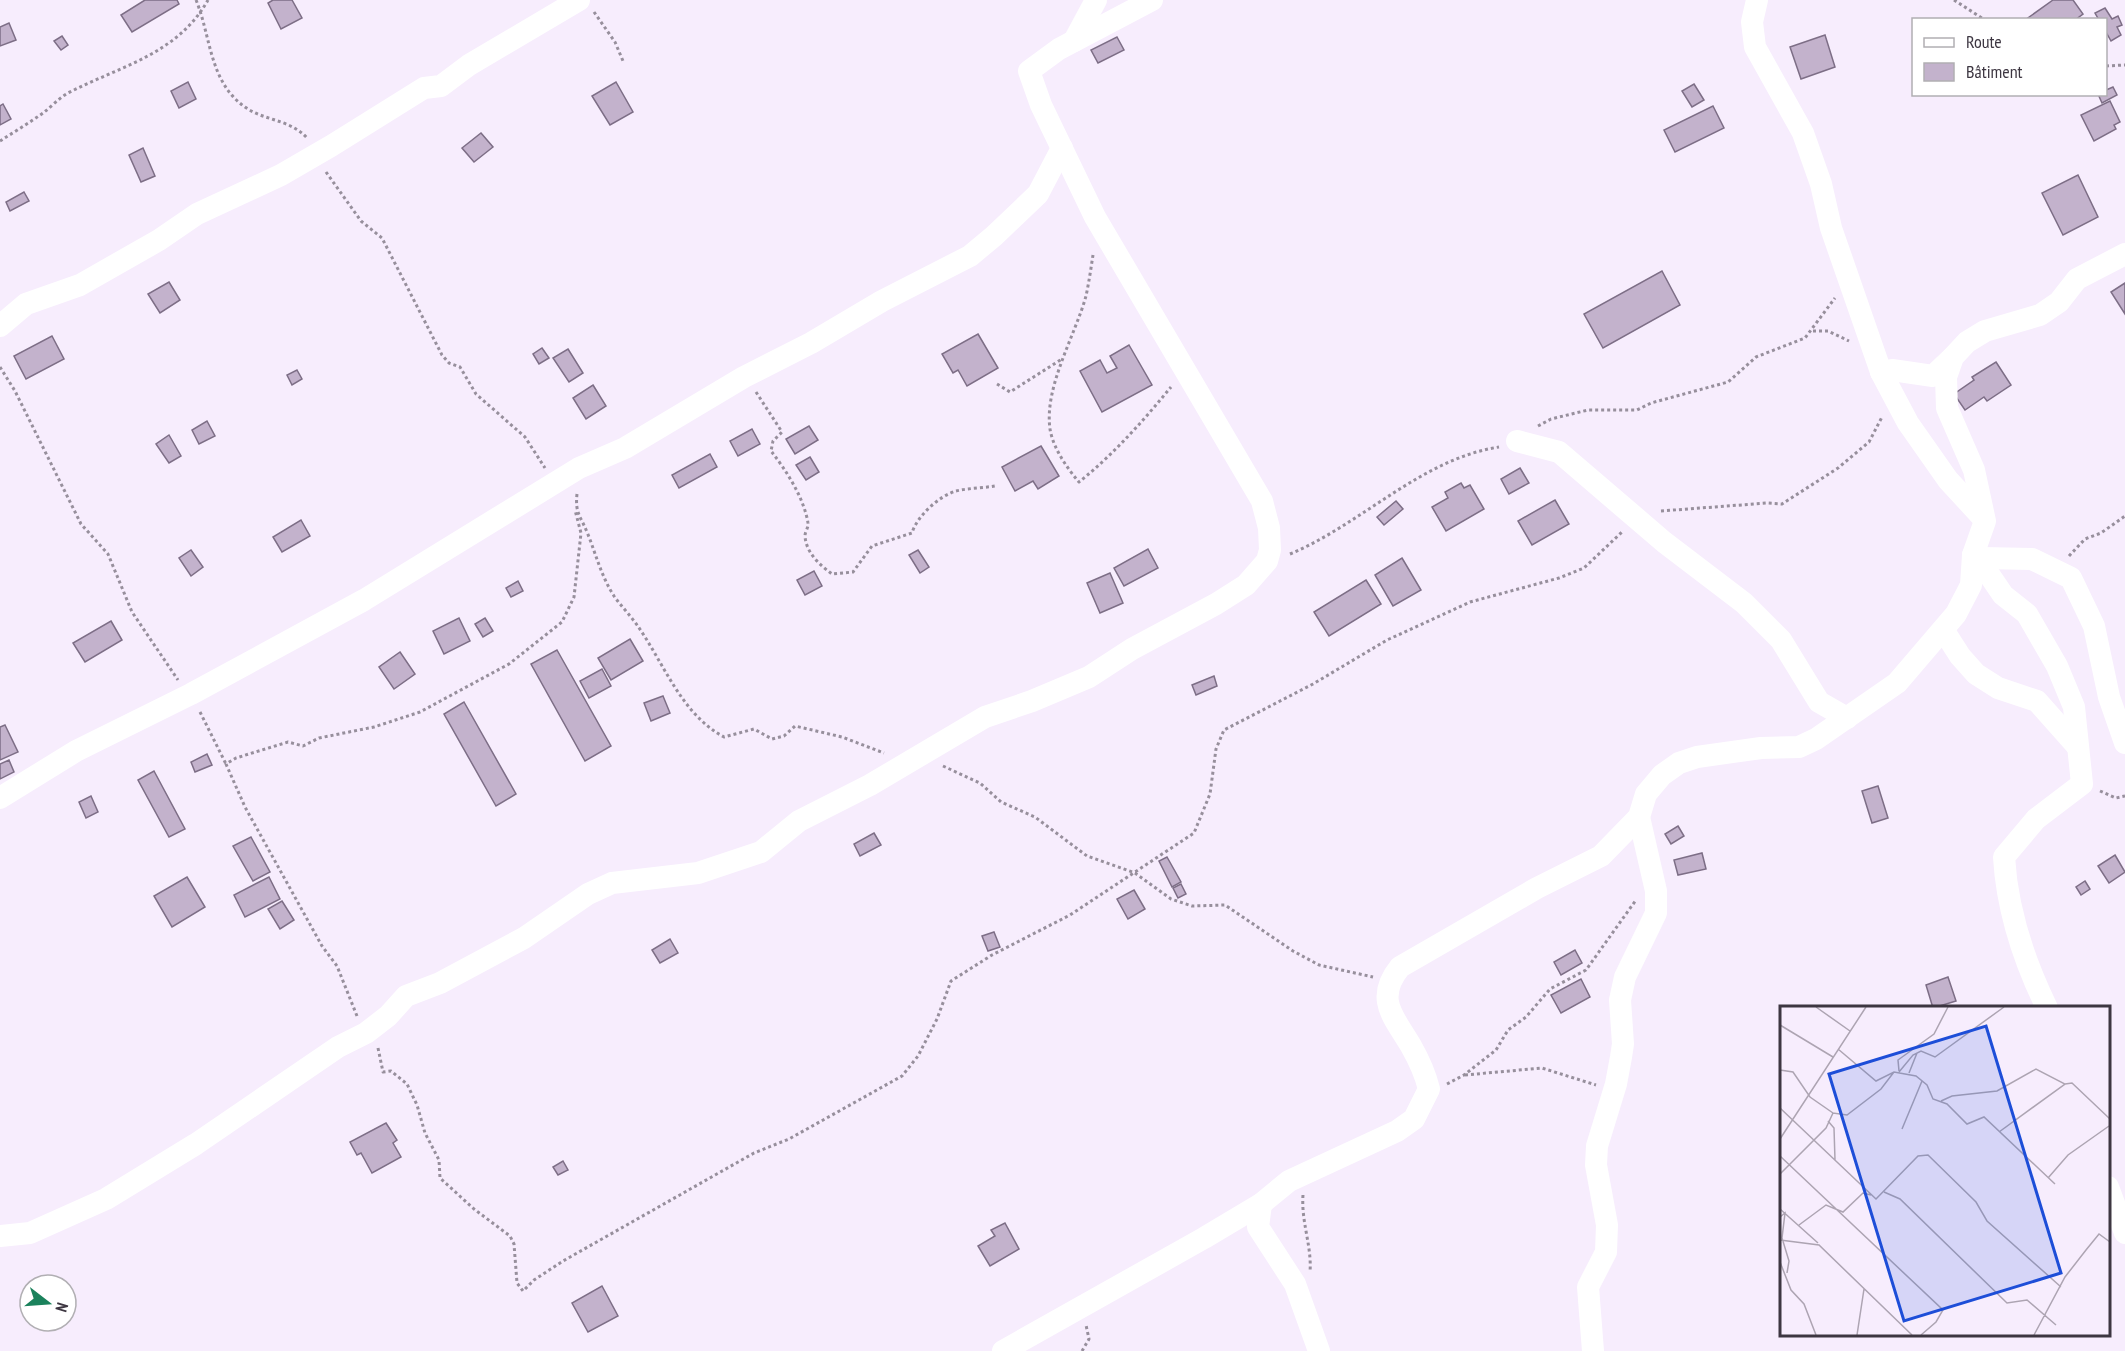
<svg xmlns="http://www.w3.org/2000/svg" width="2125" height="1351" font-family="'PT Sans Narrow',sans-serif">
<style>
.building{fill:#c3b2cc;stroke:#7d6e86;stroke-width:1.5}
.lines{fill:none;stroke-linecap:round;stroke-linejoin:round}
.path{stroke:#978f9c;stroke-width:3;stroke-dasharray:3 3;stroke-linecap:butt}
.street{stroke:#fff;stroke-width:22}
.inset-road{fill:none;stroke:#ada4b2;stroke-width:1.5}
.view{fill:#1d4ed8;fill-opacity:0.15;stroke:#1d4ed8;stroke-width:3}
.inset-edge{fill:none;stroke:#3d3641;stroke-width:3}
</style>
<rect width="100%" height="100%" fill="#f7edfd"/>
<g class="building">
<path d="M145,0H177L179,4L132,32L121,15Z"/>
<path d="M273,0H292L302,18L281,29L268,3Z"/>
<path d="M2053,0H2073L2083,14L2075,20H2025Z"/>
<path d="M2105,8L2112,19L2118,16L2122,25L2117,27L2121,35L2111,41L2106,32V20H2099L2095,13Z"/>
<path d="M9,23L16,40L0,46V27Z"/>
<path d="M1825,35L1835,67L1801,79L1790,47Z"/>
<path d="M62,36L68,45L61,50L54,41Z"/>
<path d="M1117,37L1124,50L1098,63L1091,50Z"/>
<path d="M188,82L196,99L179,108L171,91Z"/>
<path d="M616,82L633,112L610,125L592,96Z"/>
<path d="M1694,84L1704,100L1692,107L1682,91Z"/>
<path d="M2113,87L2117,95L2102,103L2098,94H2106V90Z"/>
<path d="M2110,101L2120,122L2114,125L2116,129L2094,141L2081,115Z"/>
<path d="M3,104L11,119L0,125V106Z"/>
<path d="M1713,106L1724,128L1675,152L1664,130Z"/>
<path d="M481,133L493,147L474,162L462,148Z"/>
<path d="M143,148L155,176L141,182L129,155Z"/>
<path d="M2078,175L2098,217L2063,235L2042,193Z"/>
<path d="M24,192L29,201L10,211L6,202Z"/>
<path d="M1662,271L1680,305L1603,348L1584,314Z"/>
<path d="M169,282L180,300L160,313L148,294Z"/>
<path d="M2125,283V314L2111,292Z"/>
<path d="M978,334L998,368L967,386L958,370L953,373L942,354Z"/>
<path d="M52,336L64,359L26,379L14,356Z"/>
<path d="M1129,345L1152,385L1102,412L1080,371L1100,360L1107,373L1117,368L1110,356Z"/>
<path d="M542,348L549,358L539,364L533,354Z"/>
<path d="M568,349L583,373L569,382L553,358Z"/>
<path d="M1996,362L2011,385L1987,401L1984,397L1965,410L1954,394L1974,380L1972,377Z"/>
<path d="M297,370L302,379L292,385L287,375Z"/>
<path d="M593,385L606,406L586,419L573,398Z"/>
<path d="M207,421L215,436L199,444L192,430Z"/>
<path d="M809,426L818,440L795,454L786,439Z"/>
<path d="M752,429L760,444L738,456L730,441Z"/>
<path d="M169,435L181,456L169,463L156,444Z"/>
<path d="M1041,446L1059,476L1038,489L1033,481L1015,491L1002,467Z"/>
<path d="M710,454L717,467L679,488L672,475Z"/>
<path d="M810,457L819,472L806,480L796,465Z"/>
<path d="M1520,468L1529,483L1509,494L1501,479Z"/>
<path d="M1461,483L1464,488L1470,485L1484,509L1446,531L1432,507L1448,498L1445,492Z"/>
<path d="M1555,500L1569,524L1532,545L1518,521Z"/>
<path d="M1396,501L1403,509L1384,525L1377,517Z"/>
<path d="M301,520L310,536L282,552L273,537Z"/>
<path d="M1148,549L1158,568L1124,586L1114,568Z"/>
<path d="M191,550L203,567L191,576L179,558Z"/>
<path d="M918,550L929,567L920,573L909,555Z"/>
<path d="M1402,558L1421,590L1393,606L1375,575Z"/>
<path d="M814,571L822,586L805,595L797,580Z"/>
<path d="M1110,573L1123,603L1100,613L1087,583Z"/>
<path d="M1366,580L1381,604L1329,636L1314,612Z"/>
<path d="M518,581L523,591L511,597L506,588Z"/>
<path d="M459,618L470,641L444,654L433,631Z"/>
<path d="M485,618L493,631L483,637L475,624Z"/>
<path d="M111,621L122,640L85,662L73,643Z"/>
<path d="M630,639L643,661L611,680L598,658Z"/>
<path d="M557,650L611,746L585,761L531,664Z"/>
<path d="M400,652L415,674L394,689L379,667Z"/>
<path d="M602,669L611,686L589,698L580,681Z"/>
<path d="M1214,676L1217,686L1196,695L1192,685Z"/>
<path d="M663,696L670,713L651,721L644,703Z"/>
<path d="M464,702L516,794L496,806L444,714Z"/>
<path d="M5,725L18,752L0,760V727Z"/>
<path d="M207,754L212,765L195,772L191,762Z"/>
<path d="M9,760L14,772L0,779V764Z"/>
<path d="M154,771L185,829L169,837L138,780Z"/>
<path d="M1878,786L1888,818L1872,823L1862,791Z"/>
<path d="M91,796L98,812L86,818L79,802Z"/>
<path d="M1678,826L1684,836L1671,844L1665,834Z"/>
<path d="M874,833L881,845L860,856L854,844Z"/>
<path d="M251,837L270,872L253,881L233,846Z"/>
<path d="M1702,853L1706,869L1678,875L1674,860Z"/>
<path d="M2115,855L2125,872L2109,883L2098,866Z"/>
<path d="M1167,857L1181,882L1172,887L1159,861Z"/>
<path d="M187,877L205,907L172,927L154,896Z"/>
<path d="M269,877L280,899L245,917L234,895Z"/>
<path d="M2085,881L2090,889L2081,895L2076,887Z"/>
<path d="M1181,884L1186,894L1178,898L1173,888Z"/>
<path d="M1134,890L1145,909L1128,919L1117,899Z"/>
<path d="M282,901L294,920L280,929L268,909Z"/>
<path d="M994,932L1000,947L988,951L982,936Z"/>
<path d="M670,939L678,953L660,963L652,950Z"/>
<path d="M1575,950L1582,963L1561,975L1554,962Z"/>
<path d="M1948,977L1956,1001L1933,1008L1926,985Z"/>
<path d="M1581,979L1590,997L1561,1013L1551,995Z"/>
<path d="M386,1123L397,1140L393,1143L401,1157L372,1173L361,1153L357,1155L350,1142Z"/>
<path d="M563,1161L568,1170L558,1175L553,1167Z"/>
<path d="M1005,1223L1019,1249L990,1266L978,1246L995,1236L991,1230Z"/>
<path d="M602,1286L618,1316L588,1332L572,1303Z"/>
</g>
<g class="lines">
<g class="path">
<path d="M196,0C211,36 209,82 245,107C264,121 290,119 307,138"/>
<path d="M1954,0L1985,20"/>
<path d="M594,12L615,42L623,61"/>
<path d="M2106,66L2125,65"/>
<path d="M0,141C14,132 29,123 43,113C51,107 59,98 68,93C120,66 177,55 208,0"/>
<path d="M326,172L361,221L382,238L442,355L449,363L460,367L476,394L525,437L545,468"/>
<path d="M1093,255C1091,268 1089,282 1086,296C1075,336 1044,387 1050,429C1053,448 1067,468 1079,482C1114,454 1143,421 1171,387"/>
<path d="M1813,331H1828L1849,341"/>
<path d="M0,367L15,391L81,524L108,554L132,612L178,680"/>
<path d="M997,384L1010,392L1062,359"/>
<path d="M756,392L782,432L773,441L771,451C786,470 804,498 808,523C809,527 805,531 805,536C806,553 820,565 832,574L853,572L872,546L912,533C917,516 939,496 956,491C969,488 983,488 995,486"/>
<path d="M1538,426L1551,419L1588,410H1637L1651,403L1728,382L1756,357L1805,338L1835,298"/>
<path d="M577,494C575,513 580,515 587,532C596,554 601,576 614,596C621,606 630,615 637,625C664,663 681,714 724,737L754,729L772,739L784,736L795,726L842,737L884,753"/>
<path d="M1661,511L1767,503L1782,504L1838,468L1869,442L1882,417"/>
<path d="M1290,554C1362,524 1421,459 1499,447"/>
<path d="M2069,556L2085,539L2101,533L2125,516"/>
<path d="M200,712L226,764"/>
<path d="M943,766L980,783L1001,802L1035,817L1087,856L1135,873L1171,899L1192,906L1225,905L1293,951L1319,965L1373,977"/>
<path d="M2100,791L2116,798L2125,796"/>
<path d="M357,1016L337,966L322,946L245,807L226,764L236,758L288,742L303,746L319,738L374,727L420,712L509,664L562,622L574,597L581,533L575,510"/>
<path d="M378,1048L383,1072L391,1071L407,1084L417,1105L425,1133L439,1160L440,1178L474,1209L510,1236L514,1244L517,1283L523,1291L534,1280L563,1261L754,1153L789,1139L902,1076L918,1056L937,1019L951,981L992,955L1070,915L1194,833L1210,794L1216,749L1224,730L1313,684L1387,640L1470,602L1559,578L1584,568L1622,532"/>
<path d="M1465,1075L1542,1068L1596,1085"/>
<path d="M1447,1084L1464,1075L1496,1050L1508,1030L1526,1017L1550,989L1586,970L1636,900"/>
<path d="M1303,1195C1301,1222 1312,1246 1310,1272"/>
<path d="M1082,1351L1089,1339L1086,1325"/>
</g>
<g class="street">
<path d="M1757,0L1752,22L1755,47L1803,133L1821,184L1831,228L1881,372L1908,423L1948,480L1983,518"/>
<path d="M1074,41L1096,0"/>
<path d="M0,326L26,304L80,285L159,240L197,214L281,175L331,146L424,88L441,86L469,65L579,0"/>
<path d="M1881,372L1892,370L1933,376L1952,358"/>
<path d="M1517,441L1559,452L1664,542L1744,603L1781,640L1819,702L1847,718"/>
<path d="M1973,555L1982,558L1986,570L2003,595L2027,614L2057,666L2074,707L2082,784L2036,819L2004,857C2007,909 2024,961 2047,1008"/>
<path d="M1982,558L2032,559L2071,578L2094,626L2109,697L2125,743"/>
<path d="M1944,631L1960,656L1976,674L1998,688L2037,701L2076,745"/>
<path d="M0,798L76,751L191,694L364,600L579,468L625,448L744,377L811,343L882,301L970,256L994,236L1038,194L1062,148"/>
<path d="M2108,1187L2125,1233"/>
<path d="M1261,1204L1258,1227L1295,1284L1319,1351"/>
<path d="M0,1236L30,1233L106,1199L196,1144L338,1047L366,1033L388,1016L406,996L440,983L524,938L588,894L612,883L698,873L761,852L799,821L870,785L985,717L1032,701L1089,677L1132,649L1216,604L1246,585L1267,561L1270,550L1269,528L1262,501L1095,217L1041,105L1029,71L1059,49L1152,0"/>
<path d="M1003,1351L1204,1238L1261,1204L1289,1181L1397,1131L1414,1119L1429,1089C1425,1073 1419,1060 1411,1046C1394,1017 1374,999 1400,967L1537,888L1601,856L1639,817L1646,794L1662,775L1679,763L1697,757L1761,748L1799,747L1816,739L1897,683L1956,614L1971,585L1973,555L1985,521L1974,470L1947,408L1946,377L1953,357L1967,342L1985,331L2040,315L2059,302L2077,279L2125,254"/>
<path d="M1593,1351L1588,1287L1606,1252L1607,1225L1596,1165L1597,1146L1616,1084L1621,1057L1623,1044L1620,1000L1625,977L1656,913V891L1639,817"/>
</g>
</g>
<g transform="translate(1780 1006)">
<rect width="330" height="330" fill="#f7edfd"/>
<path class="inset-road" d="M36,1L70,25M0,19L53,51M58,43L96,75L114,66L136,70L147,79L153,93L167,98L187,118L204,111L275,178M0,64L13,66L30,91L53,107M119,65L118,54L154,28L168,1M119,66L133,49L141,45L155,51L224,1M129,67L137,47M285,78L292,77L330,113V120M161,95L172,90L217,85L256,63L285,78L219,126M0,102L96,193L138,150L148,149L196,196L207,215L281,281M48,115L54,122L55,154M122,123L142,75M0,133L86,1M0,150L163,304L156,316L141,329M0,168L46,122L53,107L67,109L101,83L114,66M268,172L288,149L329,120M104,186L120,193L227,297L247,294L276,319M0,203L38,237M0,211L5,207L2,232L9,255L7,267M19,219L46,199L63,206L83,187L91,189M0,234L39,239L132,329M0,256L11,284L24,298L36,329M77,329L84,283M254,329L285,271L306,244L319,228L330,236"/>
<path class="view" d="M206,20L281,267L124,315L49,68Z"/>
<rect width="330" height="330" class="inset-edge"/>
</g>
<rect x="1912" y="18" width="195" height="78" fill="#ffffff" stroke="#b1afb3" stroke-width="1.5"/>
<rect x="1924" y="38" width="30" height="9" fill="#ffffff" stroke="#b1afb3" stroke-width="1.5"/>
<text x="1966" y="48" font-size="18" fill="#3d3641">Route</text>
<rect x="1924" y="63" width="30" height="18" fill="#c3b2cc" stroke="#b1afb3" stroke-width="1.5"/>
<text x="1966" y="78" font-size="18" fill="#3d3641">Bâtiment</text>
<g transform="translate(48 1303) rotate(107)"><circle r="28" fill="#ffffff" stroke="#b1afb3" stroke-width="1.5"/>
<path d="M0-4.5L10 22L0 15L-10 22Z" fill="#1b825c"/>
<text y="-9" font-size="16" font-weight="bold" text-anchor="middle" fill="#3d3641">N</text>
</g>
</svg>
